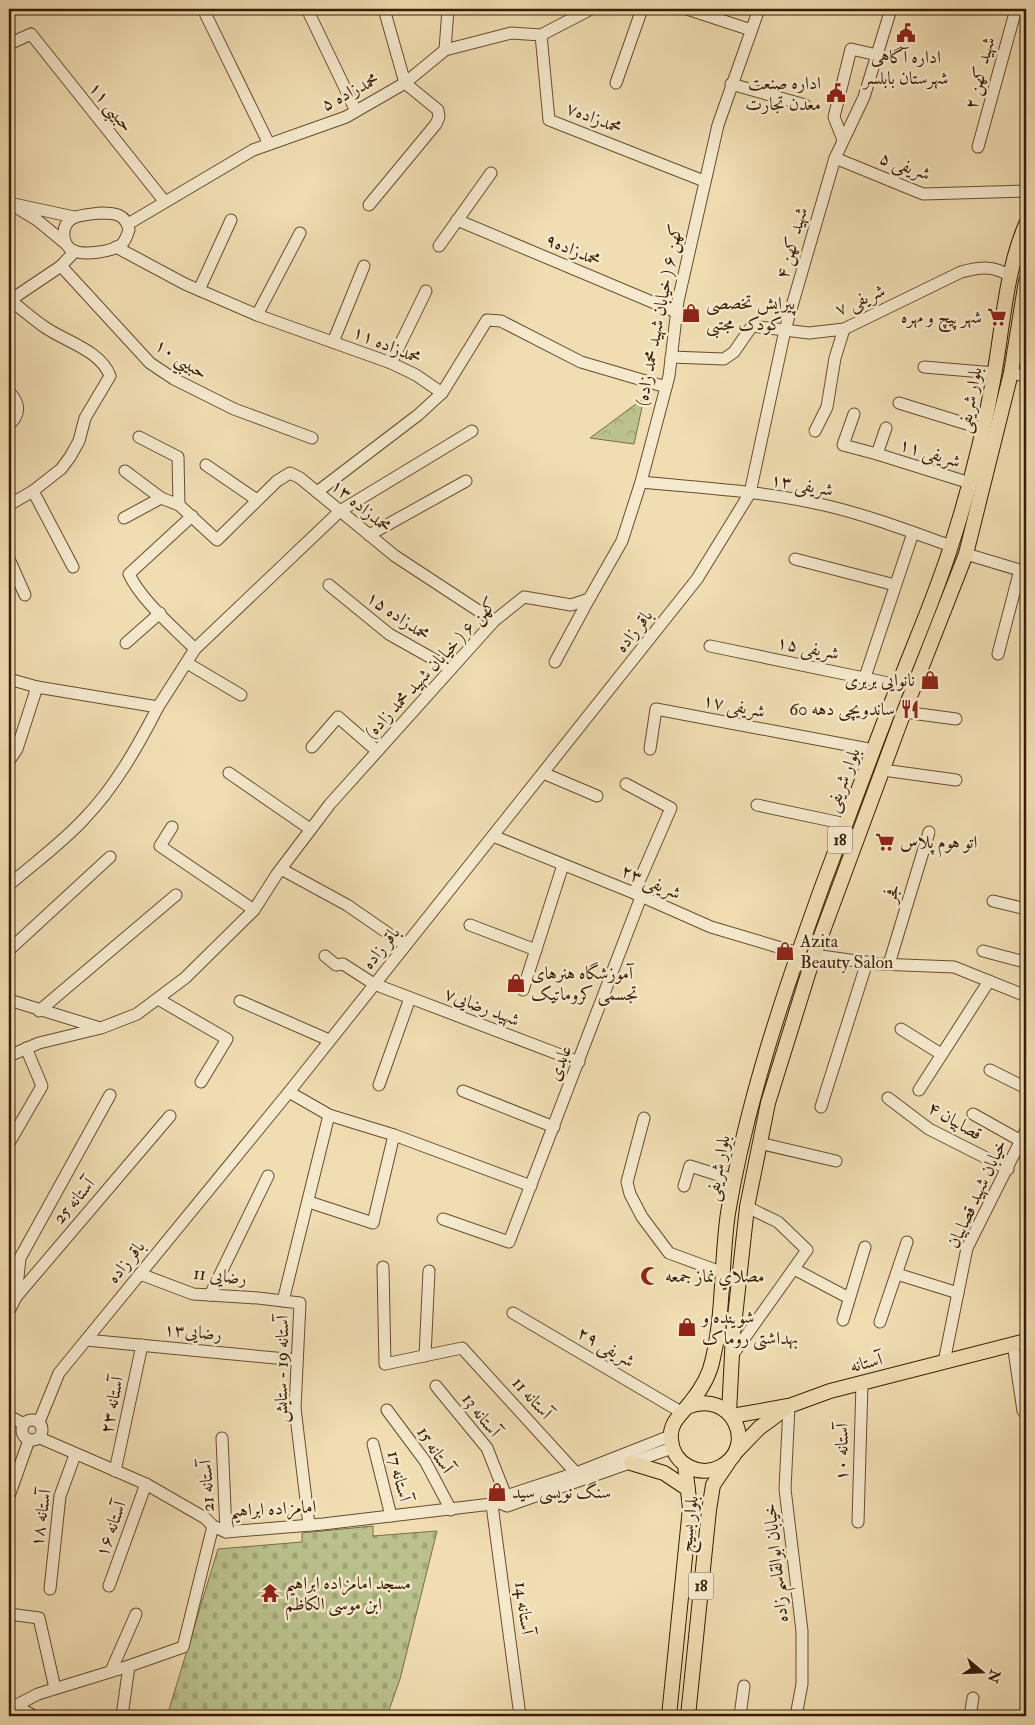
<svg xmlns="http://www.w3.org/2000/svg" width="1035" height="1725" font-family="'IM FELL Double Pica',Amiri,serif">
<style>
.forest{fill:url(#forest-crowns);stroke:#7a6e48}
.cemetery{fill:url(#cemetery-stones);stroke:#7a6e48}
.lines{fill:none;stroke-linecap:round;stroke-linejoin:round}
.minor-casing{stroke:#674c2f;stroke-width:13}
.major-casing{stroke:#391c03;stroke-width:16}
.minor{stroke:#f5e9cd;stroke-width:11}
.major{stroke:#f0ddb2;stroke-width:14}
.labels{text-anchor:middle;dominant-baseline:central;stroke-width:5;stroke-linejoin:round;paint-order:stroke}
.shield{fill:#f5e9cd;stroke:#715a40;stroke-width:1}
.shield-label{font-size:16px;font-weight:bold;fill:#391c03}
.poi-label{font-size:18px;fill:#391c03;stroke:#f5e9cd;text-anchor:start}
.street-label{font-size:18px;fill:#391c03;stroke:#f5e9cd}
</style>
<defs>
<pattern id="forest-crowns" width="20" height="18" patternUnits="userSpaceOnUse" patternTransform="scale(1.25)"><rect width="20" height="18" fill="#bac18c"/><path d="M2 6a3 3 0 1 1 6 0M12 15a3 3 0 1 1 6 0" fill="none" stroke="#a1a577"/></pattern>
<pattern id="cemetery-stones" width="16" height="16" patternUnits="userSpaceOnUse" patternTransform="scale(1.25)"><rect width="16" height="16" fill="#bac18c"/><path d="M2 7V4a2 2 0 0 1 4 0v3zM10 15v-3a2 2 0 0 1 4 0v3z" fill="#a1a577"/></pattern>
</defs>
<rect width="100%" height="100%" fill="#f0ddb2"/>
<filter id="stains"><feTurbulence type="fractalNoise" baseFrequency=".004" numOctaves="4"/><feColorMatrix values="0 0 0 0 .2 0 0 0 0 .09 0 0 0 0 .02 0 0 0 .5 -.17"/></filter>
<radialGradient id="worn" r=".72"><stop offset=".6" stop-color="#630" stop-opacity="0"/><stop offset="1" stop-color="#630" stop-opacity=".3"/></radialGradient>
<path class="forest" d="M644,398L634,444L590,438Z"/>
<path class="cemetery" d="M373,1526V1536L437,1531L400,1679L387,1716H167L218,1549L302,1542V1533Z"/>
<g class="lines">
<g class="minor-casing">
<g id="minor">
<path d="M203,9L269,144"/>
<path d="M307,9L356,111"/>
<path d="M687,9L751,30"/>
<path d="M541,35L549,120L704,181"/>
<path d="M9,44L31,34L165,202"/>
<path d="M445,50L448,9"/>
<path d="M616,83L642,9"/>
<path d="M731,84L805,105"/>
<path d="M843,140L834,117L851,49L877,55"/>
<path d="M978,147L1016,9"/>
<path d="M835,158L923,194L1026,191"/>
<path d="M369,205L436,124L439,117L438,110L405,83L384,9"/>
<path d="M101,213C115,213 126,214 129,230C127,235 126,240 122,244C112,252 83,256 72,250C67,247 65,243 64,237C62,214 84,215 101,213Z"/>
<path d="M457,220L676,312"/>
<path d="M128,224L253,150L346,117L405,83L445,50L511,33L541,35L591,9"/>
<path d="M65,243L37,220L9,203L74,217"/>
<path d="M439,246L491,173"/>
<path d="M116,247L185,284L257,315L391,363L416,375L442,393L487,320L501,321L581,362L666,387"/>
<path d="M61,266L150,363L174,379L234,409L312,438"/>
<path d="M199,290L231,220"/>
<path d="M10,300C22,309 34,320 46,328C67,342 101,351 110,376L85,418L79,441L70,457L61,469L33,491L73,567"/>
<path d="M9,301L61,266L75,251"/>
<path d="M257,315L300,233"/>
<path d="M333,342L364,266"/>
<path d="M671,357L724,359L734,352L752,326L809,333L844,329L961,272C979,267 993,265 1010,276"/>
<path d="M391,363L426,291"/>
<path d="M924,367L995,373"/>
<path d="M1011,373L1026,376"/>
<path d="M9,392C20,403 21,414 9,425"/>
<path d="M899,403L983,429"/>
<path d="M854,414L843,445L877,454"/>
<path d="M886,428L877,454L970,483"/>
<path d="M815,431L827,407L835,358L844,329"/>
<path d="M139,437L178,457L179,505"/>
<path d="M206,465L257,500"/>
<path d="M125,471L161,498L179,505L217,540L277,481L290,473L300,478L395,556L494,621"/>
<path d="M641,482C702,488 764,491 824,505C867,515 909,531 951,546"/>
<path d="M317,492L418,415L442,393"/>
<path d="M9,505L33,491"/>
<path d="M192,516L129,574C141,600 174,628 195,649L340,511L472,431"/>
<path d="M124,518L161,498"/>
<path d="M369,535L466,481"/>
<path d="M966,554L1026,572"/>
<path d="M9,559L25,595"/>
<path d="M795,559L895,585"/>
<path d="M329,585L389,634L451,669"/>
<path d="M126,643L160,613"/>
<path d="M710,646L898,685"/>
<path d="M998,654L1020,570"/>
<path d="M555,662L589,599"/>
<path d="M187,663L241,695"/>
<path d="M865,677L913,533"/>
<path d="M9,679L37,687L158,707L195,649"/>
<path d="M904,712L956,719"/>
<path d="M312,747L338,717L377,751"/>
<path d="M650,749L656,709L874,750"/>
<path d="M9,761L17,749L37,687"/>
<path d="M883,770L956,780"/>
<path d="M229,773L310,829"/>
<path d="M543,773L597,796"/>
<path d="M626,784L671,808L634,893"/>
<path d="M757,805L846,824"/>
<path d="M172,827L160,846L254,910"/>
<path d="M493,836L634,893L711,927L798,953"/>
<path d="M281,869L347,905L405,945"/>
<path d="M9,885C34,863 62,843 84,819C115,787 138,746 158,707"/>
<path d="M993,901L1026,909"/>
<path d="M470,925L536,950"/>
<path d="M9,950L110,857"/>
<path d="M983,951L1021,961L1026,964"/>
<path d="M814,955L878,964L954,967L1026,996"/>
<path d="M325,956L336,965L343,964L374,984L579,1062"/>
<path d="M889,964L929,832"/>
<path d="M523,990L563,865"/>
<path d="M158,999L227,1039L201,1082"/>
<path d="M9,1000L100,1028"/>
<path d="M240,1001L329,1040"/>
<path d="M39,1011L176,895"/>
<path d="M901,1029L941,1054"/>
<path d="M9,1056L39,1043L101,1028L137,1014L185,978L254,910L277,874L330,804L494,621L524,597L571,605L589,599L622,541L641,482L669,376L678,301L718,125L759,9"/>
<path d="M990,1070L1026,1088"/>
<path d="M379,1085L410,998"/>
<path d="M919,1090L989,981"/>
<path d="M463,1091L554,1127"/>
<path d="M289,1092L329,1115L394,1135L531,1186"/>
<path d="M888,1098L929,1129L1008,1169"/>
<path d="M821,1107L867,962"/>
<path d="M973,1114L1021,1141"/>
<path d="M644,1118L627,1182L630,1194L642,1217L669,1253L721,1272"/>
<path d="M9,1143L42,1086L26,1048"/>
<path d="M759,1143L836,1161"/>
<path d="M684,1186L690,1166L734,1180"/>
<path d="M309,1202L373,1223L394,1135"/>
<path d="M443,1219L509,1242L641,897"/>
<path d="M383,1267L385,1364L462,1348L576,1473"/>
<path d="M794,1269L849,1298"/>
<path d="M140,1274L193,1294L258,1298L300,1303L295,1408L309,1525"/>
<path d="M897,1274L958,1293"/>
<path d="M210,1295L268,1176"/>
<path d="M16,1297L20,1258L110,1095"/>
<path d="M283,1301L329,1115"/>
<path d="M9,1311L16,1297L170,1116"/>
<path d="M513,1313L681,1412"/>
<path d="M843,1320L865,1247"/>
<path d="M880,1322L907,1242"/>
<path d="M86,1340L297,1360"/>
<path d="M1013,1344L1023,1411"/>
<path d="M425,1356L429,1271"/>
<path d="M731,1357L807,1250L778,1222L747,1207"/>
<path d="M944,1362L967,1248L1026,1130"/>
<path d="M436,1386L487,1448L506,1496"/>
<path d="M789,1406L785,1489L802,1631V1684L796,1716"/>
<path d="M387,1410L425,1461L451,1510"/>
<path d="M9,1416L24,1424"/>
<circle cx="32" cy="1430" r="10"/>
<path d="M39,1422L59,1373L289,1092L697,579L750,493L785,330L835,158L864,97L891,9"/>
<path d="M40,1438L146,1484L205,1518L213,1526L226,1532L323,1524L500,1503L507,1506L672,1448"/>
<path d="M222,1438L226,1532"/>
<path d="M373,1444L391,1516"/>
<path d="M115,1471L142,1345"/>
<path d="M9,1496L29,1440"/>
<path d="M500,1503L506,1496L576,1473L670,1436"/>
<path d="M492,1505L520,1716"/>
<path d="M858,1522L862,1383"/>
<path d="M109,1586L146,1484"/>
<path d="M50,1589L60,1496L75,1455"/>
<path d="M9,1614L39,1618L55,1688"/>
<path d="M111,1671L136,1614"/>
<path d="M16,1706L34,1716"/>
<path d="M9,1709L38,1694L129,1666L183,1647L213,1526"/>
<path d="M122,1716L129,1666"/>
<path d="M740,1716L744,1686"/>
<path d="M970,1716L973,1698"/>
</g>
</g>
<g class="major-casing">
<g id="major">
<path d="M687,1407C732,1388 759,1447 720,1467C699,1478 673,1464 671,1440C669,1423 680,1416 690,1403C700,1391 710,1375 713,1358C724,1311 721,1261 728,1213C747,1100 784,992 823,884C848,818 872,752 898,686C916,639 937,592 952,543C969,490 983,435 993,381C1003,328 1005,273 1026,224"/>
<path d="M729,1413L733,1335L747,1207L768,1103L814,955L904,712L966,554L1011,373L1026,281"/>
<path d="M732,1416L788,1406"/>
<path d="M736,1452L759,1428L789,1406L830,1391L1026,1341"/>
<path d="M631,1463L664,1473L688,1489"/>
<path d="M669,1716L690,1508L685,1465"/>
<path d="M688,1716L709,1510L713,1485L728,1463"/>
</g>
</g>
<use href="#minor" class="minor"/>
<use href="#major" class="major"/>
</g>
<defs>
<g id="civic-bare" transform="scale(1.5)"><path d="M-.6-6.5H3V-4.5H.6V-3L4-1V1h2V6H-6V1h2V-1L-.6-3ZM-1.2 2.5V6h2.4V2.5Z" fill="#8f2418" stroke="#f5e9cd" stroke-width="2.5" paint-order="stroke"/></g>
<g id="shop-bare" transform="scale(1.5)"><path d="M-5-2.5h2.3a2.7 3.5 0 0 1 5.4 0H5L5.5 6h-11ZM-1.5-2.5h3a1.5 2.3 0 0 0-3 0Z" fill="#8f2418" stroke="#f5e9cd" stroke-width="2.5" paint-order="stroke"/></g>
<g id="supermarket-bare" transform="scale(1.5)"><path d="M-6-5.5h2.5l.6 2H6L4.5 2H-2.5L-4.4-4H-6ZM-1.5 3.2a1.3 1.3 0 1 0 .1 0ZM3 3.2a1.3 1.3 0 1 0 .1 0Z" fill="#8f2418" stroke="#f5e9cd" stroke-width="2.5" paint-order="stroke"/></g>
<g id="restaurant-bare" transform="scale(1.5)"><path d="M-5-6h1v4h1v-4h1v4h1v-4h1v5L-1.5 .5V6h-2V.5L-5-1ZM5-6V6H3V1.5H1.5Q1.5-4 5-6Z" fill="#8f2418" stroke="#f5e9cd" stroke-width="2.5" paint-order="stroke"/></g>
<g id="mosque-bare" transform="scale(1.5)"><path d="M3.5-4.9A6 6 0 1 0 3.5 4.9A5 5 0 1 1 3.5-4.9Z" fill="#8f2418" stroke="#f5e9cd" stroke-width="2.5" paint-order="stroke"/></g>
<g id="temple-bare" transform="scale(1.5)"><path d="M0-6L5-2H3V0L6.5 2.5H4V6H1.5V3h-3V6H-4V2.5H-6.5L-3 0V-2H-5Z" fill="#8f2418" stroke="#f5e9cd" stroke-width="2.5" paint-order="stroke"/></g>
</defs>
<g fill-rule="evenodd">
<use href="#civic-bare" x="906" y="33"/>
<use href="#civic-bare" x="836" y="93"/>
<use href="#shop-bare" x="691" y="313"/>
<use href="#supermarket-bare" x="997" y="317"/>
<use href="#shop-bare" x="930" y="680"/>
<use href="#restaurant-bare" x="910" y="709"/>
<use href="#supermarket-bare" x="885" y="842"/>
<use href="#shop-bare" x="785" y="951"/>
<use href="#shop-bare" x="516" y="983"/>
<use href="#mosque-bare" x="650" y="1276"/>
<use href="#shop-bare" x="687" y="1327"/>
<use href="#shop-bare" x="497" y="1492"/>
<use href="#temple-bare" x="270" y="1593"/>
</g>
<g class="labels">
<g class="shield">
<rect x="827.5" y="826.5" width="25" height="27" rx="4"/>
<rect x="688.5" y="1572.5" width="25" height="27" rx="4"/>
</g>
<g class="shield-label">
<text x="840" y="840">18</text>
<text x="701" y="1586">18</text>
</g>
<g class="poi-label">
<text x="906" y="57" text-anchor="middle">اداره آگاهی<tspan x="906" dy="21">شهرستان بابلسر</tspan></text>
<text x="821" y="83" text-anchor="end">اداره صنعت<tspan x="821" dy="21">معدن تجارت</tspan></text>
<text x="706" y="303">پیرایش تخصصی<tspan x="706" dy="21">کودک مجتبی</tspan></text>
<text x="982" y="317" text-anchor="end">شهر پیچ و مهره</text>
<text x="915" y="680" text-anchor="end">نانوایی بربری</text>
<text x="895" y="709" text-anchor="end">ساندویچی دهه 60</text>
<text x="900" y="842">اتو هوم پلاس</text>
<text x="800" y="941">Azita<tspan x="800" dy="21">Beauty Salon</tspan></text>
<text x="531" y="973">آموزشگاه هنرهای<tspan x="531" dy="21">تجسمی کروماتیک</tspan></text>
<text x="665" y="1276">مصلاي نماز جمعه</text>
<text x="702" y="1317">شوینده و<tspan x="702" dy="21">بهداشتی روماک</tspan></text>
<text x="512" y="1492">سنگ نویسی سید</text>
<text x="285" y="1583">مسجد امامزاده ابراهیم<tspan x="285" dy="21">ابن موسی الکاظم</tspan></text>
</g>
<g class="street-label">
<text transform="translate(980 73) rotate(-75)">شهید کهن ۲</text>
<text transform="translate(350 92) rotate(-27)">محمدزاده ۵</text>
<text transform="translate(111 107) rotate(51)">حبیبی ۱۱</text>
<text transform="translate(594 118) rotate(22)">محمدزاده۷</text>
<text transform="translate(905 166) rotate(20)">شریفی ۵</text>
<text transform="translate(792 243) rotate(-74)">شهید کهن ۴</text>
<text transform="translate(573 250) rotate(23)">محمدزاده۹</text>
<text transform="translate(860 300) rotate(-24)">شریفی ۷</text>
<text transform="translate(659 315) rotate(-79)">کهن ۶ ( خیابان شهید محمد زاده)</text>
<text transform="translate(387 345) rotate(23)">محمدزاده ۱۱</text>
<text transform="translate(181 359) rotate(33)">حبيبي ١٠</text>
<text transform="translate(970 400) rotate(-79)">بلوار شریفی</text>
<text transform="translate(930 453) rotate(17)">شریفی ۱۱</text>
<text transform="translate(802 485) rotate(10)">شریفی ۱۳</text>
<text transform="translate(361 506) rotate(40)">محمدزاده ۱۳</text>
<text transform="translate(398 616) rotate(35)">محمدزاده ۱۵</text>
<text transform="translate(634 631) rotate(-52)">باقر زاده</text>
<text transform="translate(808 648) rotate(11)">شریفی ۱۵</text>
<text transform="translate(431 668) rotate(-47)">کهن ۶ ( خیابان شهید محمد زاده)</text>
<text transform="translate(734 706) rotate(11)">شریفی ۱۷</text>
<text transform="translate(843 780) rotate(-69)">بلوار شریفی</text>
<text transform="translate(651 882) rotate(23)">شریفی ۲۳</text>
<text transform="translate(892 893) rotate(-73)">فجر</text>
<text transform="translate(381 948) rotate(-51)">باقر زاده</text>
<text transform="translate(482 1007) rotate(21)">شهید رضایی۷</text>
<text transform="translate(560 1063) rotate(-69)">عابدی</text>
<text transform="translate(955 1121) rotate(30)">قصابیان ۴</text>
<text transform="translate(718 1168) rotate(-79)">بلوار شریفی</text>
<text transform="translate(977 1194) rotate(-65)">خیابان شهید قصابیان</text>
<text transform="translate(74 1201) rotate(-50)">آستانه 25</text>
<text transform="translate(126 1262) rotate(-51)">باقر زاده</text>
<text transform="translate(220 1276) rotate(6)">رضایی 11</text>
<text transform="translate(193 1332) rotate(5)">رضایی۱۳</text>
<text transform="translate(606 1347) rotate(30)">شریفی ۲۹</text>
<text transform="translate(866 1363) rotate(-14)">آستانه</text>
<text transform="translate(282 1369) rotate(-89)">آستانه 19 - ستایش</text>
<text transform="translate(532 1398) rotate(48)">آستانه 11</text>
<text transform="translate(112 1405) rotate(-78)">آستانه ۲۳</text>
<text transform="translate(481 1415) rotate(52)">آستانه 13</text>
<text transform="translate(435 1450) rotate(57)">آستانه 15</text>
<text transform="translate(842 1452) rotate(-89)">آستانه ۱۰</text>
<text transform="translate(399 1476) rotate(76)">آستانه 17</text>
<text transform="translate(207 1486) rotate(-93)">آستانه 21</text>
<text transform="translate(273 1509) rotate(-3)">امامزاده ابراهیم</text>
<text transform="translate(41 1518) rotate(-81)">آستانه ۱۸</text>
<text transform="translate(689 1524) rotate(-83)">بلوار بسیج</text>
<text transform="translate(111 1529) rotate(-70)">آستانه ۱۶</text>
<text transform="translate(776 1563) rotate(-96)">خیابان ابوالقاسم زاده</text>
<text transform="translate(524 1608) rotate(83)">آستانه 14</text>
</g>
</g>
<rect width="1035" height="1725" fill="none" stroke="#f0ddb2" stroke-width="30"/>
<rect x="10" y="10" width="1015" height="1705" fill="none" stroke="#391c03" stroke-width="2.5"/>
<rect x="15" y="15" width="1005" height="1695" fill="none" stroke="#391c03"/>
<g transform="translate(982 1672) rotate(109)" stroke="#f5e9cd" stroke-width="4" paint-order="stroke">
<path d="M0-4L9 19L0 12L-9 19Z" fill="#391c03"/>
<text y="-8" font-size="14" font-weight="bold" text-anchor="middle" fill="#391c03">N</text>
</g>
<rect width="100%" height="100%" filter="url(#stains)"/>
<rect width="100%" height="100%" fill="url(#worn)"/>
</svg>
